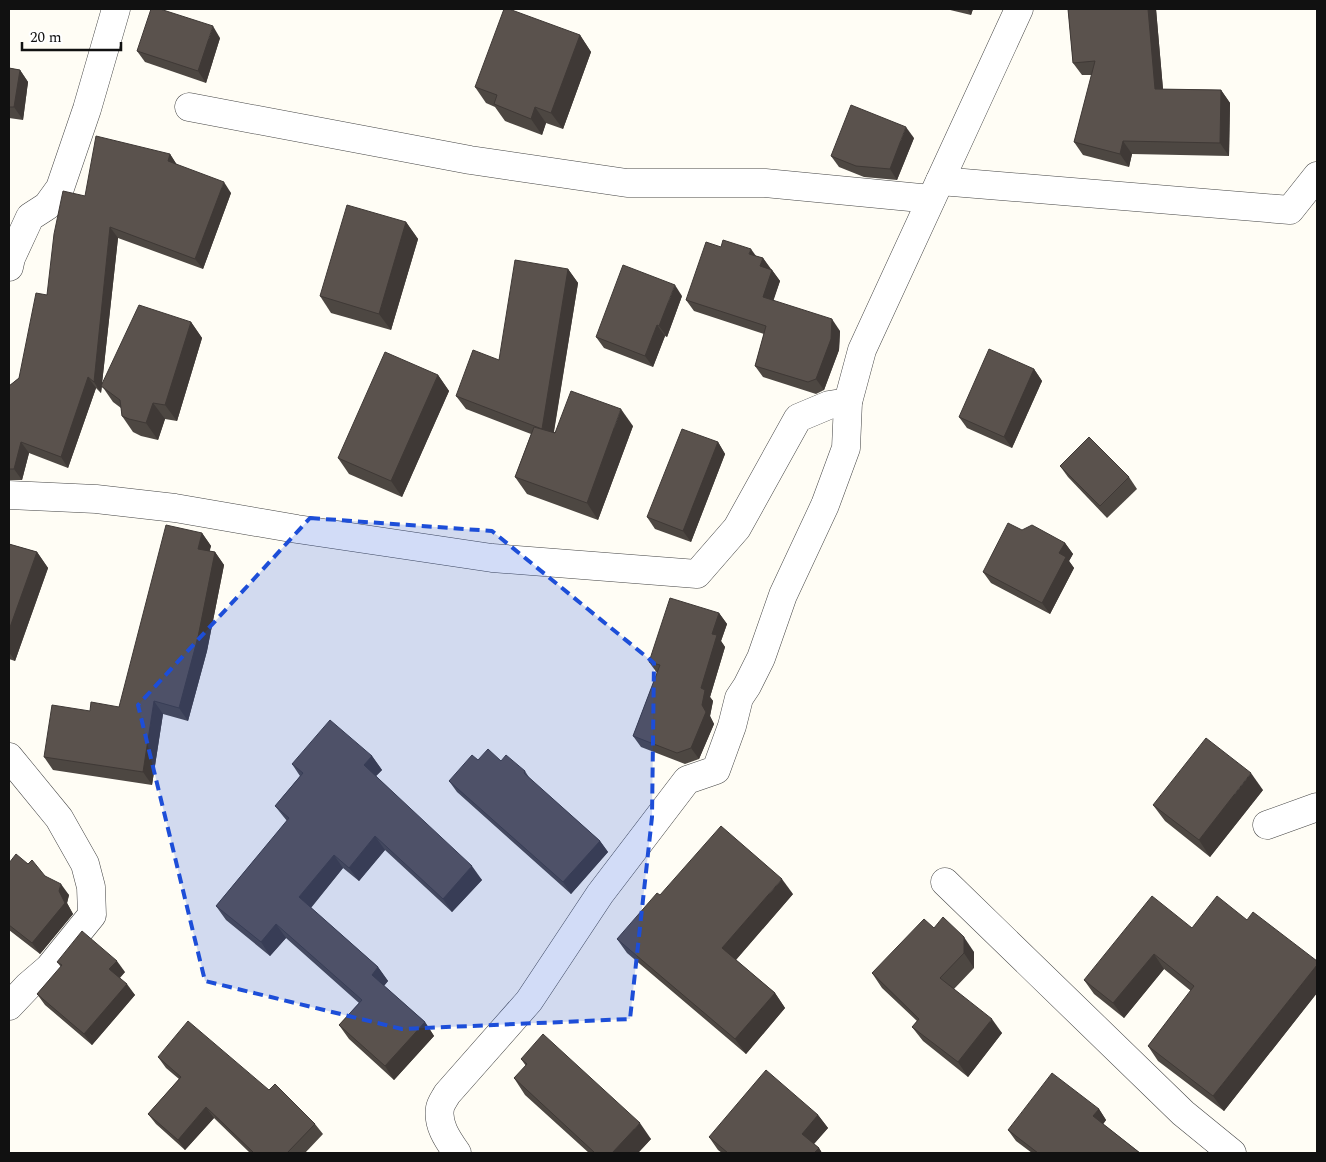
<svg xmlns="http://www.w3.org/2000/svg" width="1326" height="1162" font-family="Spectral,serif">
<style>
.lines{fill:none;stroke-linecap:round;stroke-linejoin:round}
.street-casing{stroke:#444;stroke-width:29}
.street{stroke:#fff;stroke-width:28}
.wall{fill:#4d4742}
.shaded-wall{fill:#3f3936}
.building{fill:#5a524d;stroke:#3f3936}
.marked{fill:#1d4ed8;fill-opacity:0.2;stroke:#1d4ed8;stroke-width:4;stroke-dasharray:10 6;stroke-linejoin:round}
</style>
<rect width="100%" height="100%" fill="#fffdf5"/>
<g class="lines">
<g class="street-casing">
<g id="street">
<path d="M189,107L470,160L627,183H765L931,199"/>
<path d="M940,181L1290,210L1317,176"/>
<path d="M9,267L11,258L30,217L47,206L60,188L87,109L116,9"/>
<path d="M9,495L96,499L175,508L297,529L492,558L697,574L737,528L798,418L829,405L848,402"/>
<path d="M9,757L59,818L85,864L91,887L92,915L49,968L28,986L9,1006"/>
<path d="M1267,825L1317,807"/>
<path d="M945,882L1183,1113L1232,1153"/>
<path d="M457,1153C448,1140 437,1125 440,1108C441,1103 445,1098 447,1094L529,1001L600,894L687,780L716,770L732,726L739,698L747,686L761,658L783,595L825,505L846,448L848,402L862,350L1019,9"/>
</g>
</g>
<use href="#street" class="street"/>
</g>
<g class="wall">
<path d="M946,9H973L971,15Z"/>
<path d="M1068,9H1156L1163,89L1221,90L1230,103L1229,156L1132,154L1129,167L1083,155L1074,142L1092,75H1082L1073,63Z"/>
<path d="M580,35L591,52L563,129L546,123L542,135L505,121L495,107L486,103L475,87Z"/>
<path d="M220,38L206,83L145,62L137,51Z"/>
<path d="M9,68L20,70L28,82L23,120L9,118Z"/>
<path d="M914,138L897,180L864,177L839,167L831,156Z"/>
<path d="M170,154L177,165L231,193L203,269L118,238L102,383L191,322L202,338L177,421L165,419L158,440L141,436L133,432L122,416L121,408L113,402L102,386L101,393L96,388L68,468L29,453L22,480H9V386L19,378L47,295L85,196Z"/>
<path d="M406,222L418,239L391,330L331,313L320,296Z"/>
<path d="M721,247L763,258L780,281L773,300L840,331L839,350L824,390L816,394L763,377L755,366L764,334L694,311L686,300Z"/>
<path d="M568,269L578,283L554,432L633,426L598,520L527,494L515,477L531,434L466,409L456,396L499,360Z"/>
<path d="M682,296L667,337L665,336L653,367L604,348L596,337Z"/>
<path d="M1034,369L1042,381L1012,448L967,428L959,417Z"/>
<path d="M438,375L449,391L402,497L349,474L338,458Z"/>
<path d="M718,442L725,454L691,542L655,529L647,517Z"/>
<path d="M1060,466L1129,477L1137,489L1107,518L1068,477Z"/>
<path d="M1022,530L1065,543L1073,554L1069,561L1074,568L1050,614L991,583L983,572Z"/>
<path d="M202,533L211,546L209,551L215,552L224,565L207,651L188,721L163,714L152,785L53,770L44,757L90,711L119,707Z"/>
<path d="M9,544L37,552L48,568L15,661L9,659Z"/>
<path d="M719,613L727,624L721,641L725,647L710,697L713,701L710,716L714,724L699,759L685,764L641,747L633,736L657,673L649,662Z"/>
<path d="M372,756L382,770L376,776L482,880L452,912L385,850L359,881L343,868L311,908L378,967L388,981L384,986L425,1022L434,1036L394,1080L349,1039L339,1025L359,1003L286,938L270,956L226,920L216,906L287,821L275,806L300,776L292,764Z"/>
<path d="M478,760L501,761L525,771L530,779L600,841L608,852L571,894L457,792L449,781Z"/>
<path d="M1263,790L1210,857L1165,821L1153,805Z"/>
<path d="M9,863L28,864L45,876L69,895L67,903L73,914L40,954L9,930Z"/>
<path d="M793,894L736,960L775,993L785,1008L746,1054L627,953L617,939L660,895Z"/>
<path d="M1247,920L1317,961V993L1224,1111L1158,1061L1148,1046L1191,991L1164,969L1124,1018L1094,994L1084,980L1192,928Z"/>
<path d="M934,928L974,952V968L954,989L1002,1033L968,1077L923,1041L912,1027L917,1021L882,988L872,973Z"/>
<path d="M57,962L125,972L120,978L135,995L92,1045L45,1005L37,994L61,967Z"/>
<path d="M158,1057L269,1090L315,1124L323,1134L305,1153H250L214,1118L185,1150L156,1124L148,1114L179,1079L166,1068Z"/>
<path d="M521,1059L651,1139L638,1153H589L525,1095L514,1078L526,1066Z"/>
<path d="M1099,1109L1106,1120L1103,1124L1140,1153H1032L1016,1141L1008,1130Z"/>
<path d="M818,1115L828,1128L814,1144L819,1148L822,1153H722L718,1150L709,1137Z"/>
</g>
<g class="shaded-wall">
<path d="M967,9H973L971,15Z"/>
<path d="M1148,9H1156L1164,101L1155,89Z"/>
<path d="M213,26L220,38L206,83L198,71Z"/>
<path d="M580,35L591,52L563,129L551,113Z"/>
<path d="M20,70L28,82L23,120L14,107Z"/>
<path d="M1221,90L1230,103L1229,156L1220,143Z"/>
<path d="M535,107L546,123L542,135L531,119Z"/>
<path d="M906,127L914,138L897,180L890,169Z"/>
<path d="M1123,141L1132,154L1129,167L1120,154Z"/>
<path d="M170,154L177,165L168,161Z"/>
<path d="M224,182L231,193L203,269L195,259Z"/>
<path d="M406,222L418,239L391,330L379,314Z"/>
<path d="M110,227L118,238L101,393L94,382Z"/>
<path d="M751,249L759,260L749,254Z"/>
<path d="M763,258L771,270L760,266Z"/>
<path d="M568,269L578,283L552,442L542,429Z"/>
<path d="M772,270L780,281L771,308L763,297Z"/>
<path d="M675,285L682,296L667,337L659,326Z"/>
<path d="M832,319L840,331L839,350L824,390L816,379Z"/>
<path d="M191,322L202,338L177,421L165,405Z"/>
<path d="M657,325L665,336L653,367L645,356Z"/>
<path d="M1034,369L1042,381L1012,448L1004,437Z"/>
<path d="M438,375L449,391L402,497L391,481Z"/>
<path d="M88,377L96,388L68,468L61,457Z"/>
<path d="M153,403L165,419L158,440L146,423Z"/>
<path d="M621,409L633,426L598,520L587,503Z"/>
<path d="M21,442L29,453L22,480L14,469Z"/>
<path d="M718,442L725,454L691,542L683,531Z"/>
<path d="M202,533L211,546L207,562L198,549Z"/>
<path d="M1065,543L1073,554L1069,561L1074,568L1050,614L1042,603L1059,553Z"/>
<path d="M37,552L48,568L15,661L9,652V630Z"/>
<path d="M215,552L224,565L207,651L188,721L179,708Z"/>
<path d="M719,613L727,624L721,641L725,647L710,697L713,701L710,716L714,724L699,759L691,748L702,705L701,688L712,634Z"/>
<path d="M154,701L163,714L152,785L143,772Z"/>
<path d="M372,756L382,770L373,779L364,765Z"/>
<path d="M1251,773L1263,790L1210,857L1199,840Z"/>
<path d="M375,836L385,850L359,881L349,868Z"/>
<path d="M600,841L608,852L571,894L563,882Z"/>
<path d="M334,855L343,868L308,911L299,897Z"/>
<path d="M472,866L482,880L452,912L443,899Z"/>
<path d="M782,879L793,894L733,963L722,948Z"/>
<path d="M61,884L69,895L67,903L73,914L40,954L32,943L59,891Z"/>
<path d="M276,924L286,938L270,956L261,942Z"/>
<path d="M964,937L974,952V968L964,953Z"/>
<path d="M1154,954L1164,969L1124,1018L1113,1003Z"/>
<path d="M117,961L125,972L117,980L109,969Z"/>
<path d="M1317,965V993L1224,1111L1213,1096Z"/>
<path d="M378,967L388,981L382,988L372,975Z"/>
<path d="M127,984L135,995L92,1045L84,1034Z"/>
<path d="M775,993L785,1008L746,1054L735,1039Z"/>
<path d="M992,1019L1002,1033L968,1077L958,1062Z"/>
<path d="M425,1022L434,1036L394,1080L385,1066Z"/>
<path d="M206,1107L214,1118L185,1150L178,1140Z"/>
<path d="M1099,1109L1106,1120L1101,1127L1093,1116Z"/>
<path d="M818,1115L828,1128L811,1147L802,1134Z"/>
<path d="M640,1123L651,1139L638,1153H612Z"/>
<path d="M819,1148L822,1153H814Z"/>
</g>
<g class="building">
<path d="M151,9H160L213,26L198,71L137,51Z"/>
<path d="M504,9H509L580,35L551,113L535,107L531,119L494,104L497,95L475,87Z"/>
<path d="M1068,9H1148L1155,89L1221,90L1220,143L1123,141L1120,154L1074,142L1095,61L1073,63Z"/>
<path d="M9,68L20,70L14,107H9Z"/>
<path d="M851,105L906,127L890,169L856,166L831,156Z"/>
<path d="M96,136L170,154L168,161L224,182L195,259L110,227L94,382L88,377L61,457L21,442L14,469H9V386L19,378L36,293L47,295L54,234L63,191L85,196Z"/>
<path d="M347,205L406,222L379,314L320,296Z"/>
<path d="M723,240L751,249L749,254L763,258L760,266L772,270L763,297L832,319L831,339L816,379L808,382L755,366L766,326L686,300L706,242L721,247Z"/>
<path d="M515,260L568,269L542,429L456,396L473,350L499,360Z"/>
<path d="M623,265L675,285L659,326L657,325L645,356L596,337Z"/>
<path d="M139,305L191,322L165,405L153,403L146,423L129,419L122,416L120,400L101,386Z"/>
<path d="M989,349L1034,369L1004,437L959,417Z"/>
<path d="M385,352L438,375L391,481L338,458Z"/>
<path d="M571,391L621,409L587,503L515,477L534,427L555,433Z"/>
<path d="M682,429L718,442L683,531L647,517Z"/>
<path d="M1089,437L1129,477L1100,506L1060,466Z"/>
<path d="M1008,523L1022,530L1032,525L1065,543L1059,553L1066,557L1042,603L983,572Z"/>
<path d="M166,525L202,533L198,549L215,552L198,637L179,708L154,701L143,772L44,757L52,705L90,711L91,702L119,707Z"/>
<path d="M9,544L37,552L9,630Z"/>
<path d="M670,598L719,613L712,634L717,635L701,688L705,690L702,705L706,712L691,748L677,753L633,736L660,665L649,662Z"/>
<path d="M330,720L372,756L364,765L472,866L443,899L375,836L349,868L334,855L299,897L378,967L372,975L425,1022L385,1066L339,1025L362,1000L276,924L261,942L216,906L289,818L275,806L303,773L292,764Z"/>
<path d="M1206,738L1251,773L1199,840L1153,805Z"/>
<path d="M488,749L501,761L506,755L525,771L524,773L600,841L563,882L449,781L472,755L478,760Z"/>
<path d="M721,826L782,879L722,948L775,993L735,1039L617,939L657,893L660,895Z"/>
<path d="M16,854L28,864L32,860L45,876L61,884L59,891L65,903L32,943L9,925V863Z"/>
<path d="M1152,896L1192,928L1217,896L1247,920L1253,912L1317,961V965L1213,1096L1148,1046L1194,986L1154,954L1113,1003L1084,980Z"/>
<path d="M943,917L964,937V953L940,978L992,1019L958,1062L912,1027L919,1019L872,973L924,919L934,928Z"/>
<path d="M82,931L117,961L109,969L127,984L84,1034L37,994L62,965L57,962Z"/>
<path d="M188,1021L269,1090L275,1084L315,1124L287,1153H254L206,1107L178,1140L148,1114L181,1077L158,1057Z"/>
<path d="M543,1034L640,1123L612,1153H595L514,1078L527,1064L521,1059Z"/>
<path d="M766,1070L818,1115L802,1134L819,1148L814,1153H728L709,1137Z"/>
<path d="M1052,1073L1099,1109L1093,1116L1140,1153H1038L1008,1130Z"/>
</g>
<path class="marked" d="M310,518L492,531L654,663L652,817L630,1019L402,1029L205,981L138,705Z"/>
<rect width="1326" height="1162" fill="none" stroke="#111111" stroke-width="20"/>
<path d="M22 42v8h99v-8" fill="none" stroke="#111111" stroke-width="2.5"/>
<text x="30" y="42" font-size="15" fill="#111111" stroke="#ffffff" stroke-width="4" paint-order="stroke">20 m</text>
</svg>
